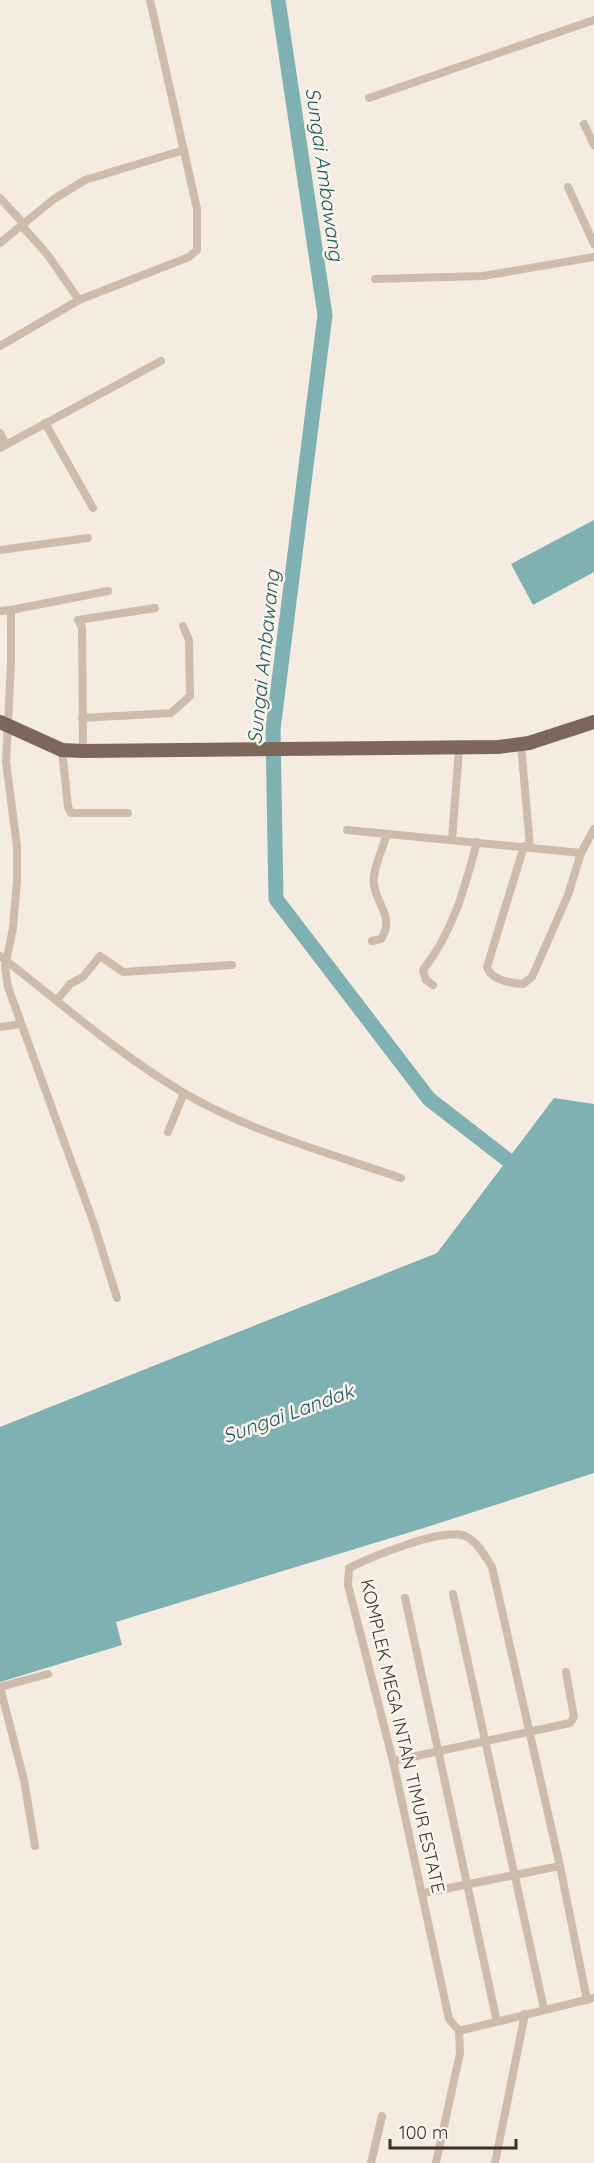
<svg xmlns="http://www.w3.org/2000/svg" width="594" height="2163" font-family="Quicksand,sans-serif">
<style>
.water{fill:#7fb0b2}
.lines{fill:none;stroke-linecap:round;stroke-linejoin:round}
.river{stroke:#7fb0b2;stroke-width:15}
.minor{stroke:#cdbbac;stroke-width:8}
.primary{stroke:#7d675c;stroke-width:14}
.labels{text-anchor:middle;dominant-baseline:central;stroke-width:5;stroke-linejoin:round;paint-order:stroke}
.street-label{font-size:18px;fill:#3b302b;stroke:#fbf5ee}
.water-label{font-size:20px;font-style:italic;fill:#1f5a5e;stroke:#fbf5ee}
</style>
<rect width="100%" height="100%" fill="#f4ebe1"/>
<g class="water">
<path d="M594,520V572L533,605L511,564Z"/>
<path d="M554,1098L594,1104V1473L427,1527L116,1622L122,1645L0,1682V1427L437,1253Z"/>
</g>
<g class="lines">
<path class="river" d="M278,0L325,315L273,729L276,899L429,1099L522,1171"/>
<g class="minor">
<path d="M369,98L594,20"/>
<path d="M584,124L594,145"/>
<path d="M568,187L594,244"/>
<path d="M0,198L23,223"/>
<path d="M21,225L47,254L79,300"/>
<path d="M0,243L54,199L85,180L184,150"/>
<path d="M375,279L483,276L594,257"/>
<path d="M0,346L79,300L189,257L197,250V209L150,0"/>
<path d="M45,423L93,508"/>
<path d="M0,433L6,445"/>
<path d="M0,448L161,361"/>
<path d="M0,550L88,538"/>
<path d="M108,591L11,610V663L6,762L17,846V881L13,928L5,967L8,987L94,1224L117,1298"/>
<path d="M0,611L11,610"/>
<path d="M82,718L171,713L190,696L189,640L183,626"/>
<path d="M521,744L530,847"/>
<path d="M62,750L68,807L71,813H128"/>
<path d="M83,751L82,627L78,620L155,608"/>
<path d="M347,830L581,853L594,829"/>
<path d="M452,840L459,749"/>
<path d="M524,846L487,967C491,980 510,983 523,984L532,977L568,895L581,853"/>
<path d="M372,941L381,939C395,918 377,905 374,885C372,870 383,848 387,834"/>
<path d="M0,956C60,1002 119,1055 184,1093C251,1132 329,1153 401,1178"/>
<path d="M433,985L426,980L423,970C454,930 464,890 477,842"/>
<path d="M57,1000L70,984L83,977L100,956L123,972L232,965"/>
<path d="M0,1027L21,1024"/>
<path d="M168,1132L184,1093"/>
<path d="M453,1594L544,2009"/>
<path d="M405,1598L497,2022"/>
<path d="M0,1687L24,1780L35,1846"/>
<path d="M0,1687L48,1674"/>
<path d="M393,1761L570,1723L574,1717L566,1672"/>
<path d="M424,1893L560,1866"/>
<path d="M459,2031L449,2019L393,1761L348,1585L349,1568C371,1557 443,1527 465,1536C477,1541 485,1556 492,1567L560,1866L587,2000"/>
<path d="M459,2031L594,1998"/>
<path d="M371,2163L382,2116"/>
<path d="M436,2163L460,2053L459,2031"/>
<path d="M495,2163L525,2014"/>
</g>
<path class="primary" d="M0,722L62,750L83,751L498,747L529,743L594,722"/>
</g>
<g class="labels">
<g class="street-label">
<text transform="translate(403 1736) rotate(77)">KOMPLEK MEGA INTAN TIMUR ESTATE</text>
</g>
<g class="water-label">
<text transform="translate(325 174) rotate(82)">Sungai Ambawang</text>
<text transform="translate(263 657) rotate(-84)">Sungai Ambawang</text>
<text transform="translate(288 1413) rotate(-20)">Sungai Landak</text>
</g>
</g>
<path d="M390 2139v9h126v-9" fill="none" stroke="#3b302b" stroke-width="3"/>
<text x="399" y="2139" font-size="18" fill="#3b302b" stroke="#fbf5ee" stroke-width="4.5" paint-order="stroke">100 m</text>
</svg>
